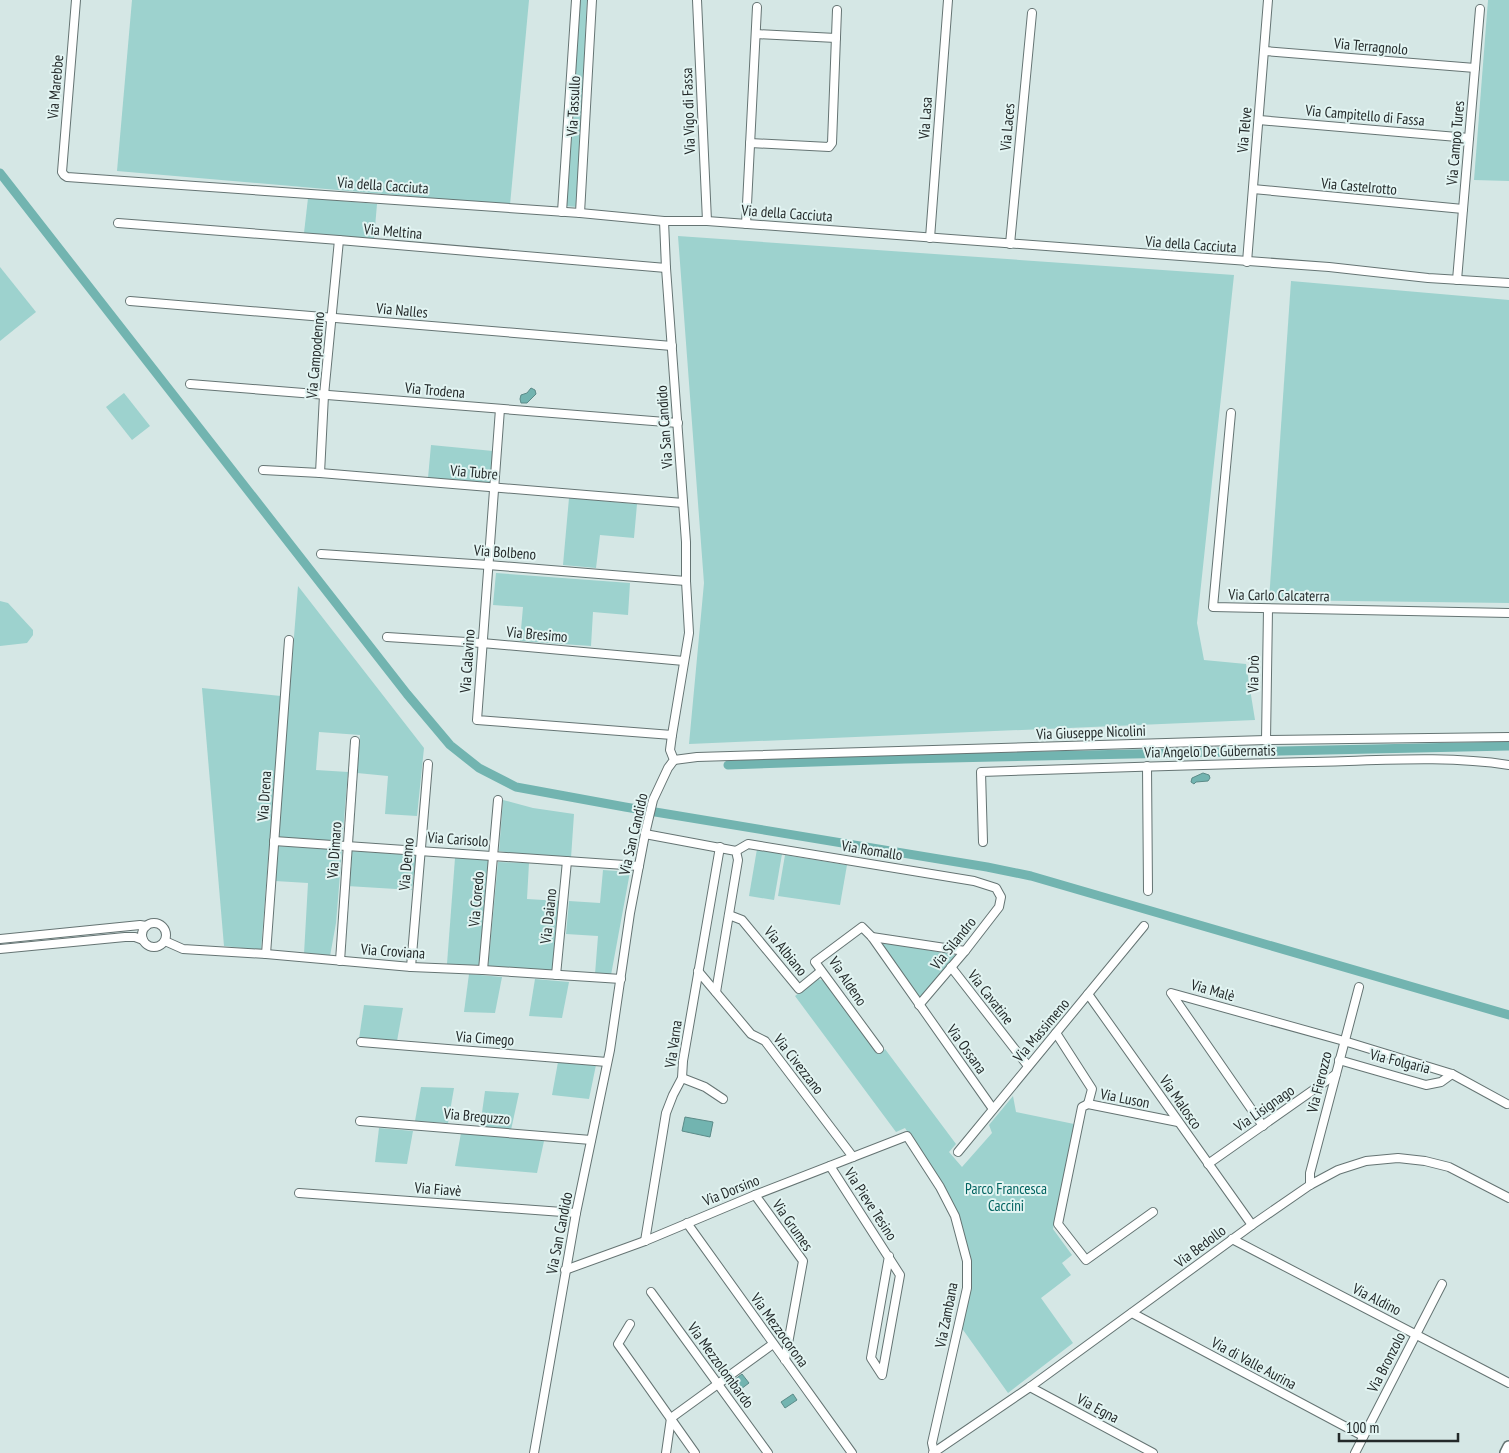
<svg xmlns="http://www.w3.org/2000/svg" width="1509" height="1453" font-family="'PT Sans Narrow',sans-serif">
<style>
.green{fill:#9dd2ce}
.water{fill:#72b4b0;stroke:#5b8b88}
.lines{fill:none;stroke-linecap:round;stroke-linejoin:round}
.canal{stroke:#72b4b0;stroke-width:9}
.street-casing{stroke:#657473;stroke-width:10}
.secondary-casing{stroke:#657473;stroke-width:14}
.street{stroke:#fff;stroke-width:8}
.secondary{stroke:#fff;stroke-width:11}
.labels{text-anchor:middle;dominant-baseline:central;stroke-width:4;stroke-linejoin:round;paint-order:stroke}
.street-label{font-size:15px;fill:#242a2a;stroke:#e2f4f2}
.park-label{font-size:15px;fill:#016360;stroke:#e2f4f2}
</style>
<rect width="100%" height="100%" fill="#d5e7e5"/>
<g class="green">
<path d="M132,0H529L510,205L117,171Z"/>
<path d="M580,0H587L577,207L566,206Z"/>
<path d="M1488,0H1509V181L1474,180Z"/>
<path d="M308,198L377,204L374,239L304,233Z"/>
<path d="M678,236L1234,275L1197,623L1204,660L1246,664L1255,720L689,744L704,583Z"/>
<path d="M0,267L36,312L0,341Z"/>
<path d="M1291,281L1509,300V603L1269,600Z"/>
<path d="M124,393L150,426L132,440L106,407Z"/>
<path d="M431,445L493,451L490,483L428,478Z"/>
<path d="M569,498L637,504L634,538L600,535L596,568L563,565Z"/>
<path d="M496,573L630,583L628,615L593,612L591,646L520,641L523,607L493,605Z"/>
<path d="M298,586L424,748L417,816L385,814L388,776L357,773L360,735L319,732L316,770L348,772L342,843L278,839Z"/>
<path d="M0,601L8,603L33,630V635L27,643L0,646Z"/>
<path d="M202,688L281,696L261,950L224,946Z"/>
<path d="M503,800L533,808L574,814L571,858L530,856L499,851Z"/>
<path d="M277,846L342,850L336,923L330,956L304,954L308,883L275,881Z"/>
<path d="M757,849L782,854L774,900L749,896Z"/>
<path d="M349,851L416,855L412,890L347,886Z"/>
<path d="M785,855L847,865L840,905L778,896Z"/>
<path d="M455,858L489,860L481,966L447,964Z"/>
<path d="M498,862L529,863L527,899L560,901L553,972L488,967Z"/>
<path d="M603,870L630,872L611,975L595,974L598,936L566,934L569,901L600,903Z"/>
<path d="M879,942L957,955L920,998Z"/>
<path d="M469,974L502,977L495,1013L464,1012Z"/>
<path d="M535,979L569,982L562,1018L529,1016Z"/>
<path d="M818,979L825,981L879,1053L885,1049L956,1144L949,1152L962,1167L992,1133L989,1125L1013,1096L1016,1112L1074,1124L1053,1229L1072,1255L1062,1263L1071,1275L1041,1298L1073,1343L1008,1393L961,1327L970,1261L944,1189L905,1128L896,1132L795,996Z"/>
<path d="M364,1005L403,1008L397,1041L359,1039Z"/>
<path d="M558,1062L596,1065L589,1099L552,1095Z"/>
<path d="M421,1087L454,1088L448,1123L415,1121Z"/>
<path d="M485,1091L519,1093L511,1130L480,1127Z"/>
<path d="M379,1128L413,1131L407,1164L375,1162Z"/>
<path d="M461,1133L544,1141L537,1173L455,1166Z"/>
</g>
<g class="water">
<path d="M531,388L535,390L536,394L527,403H521L520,399L521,395L527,393Z"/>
<path d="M1203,773L1209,775L1210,778L1208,781L1196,782L1194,784L1191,782L1192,778Z"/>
<path d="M685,1117L713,1122L710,1137L682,1131Z"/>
<path d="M742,1374L749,1383L737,1392L730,1383Z"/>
<path d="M793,1394L797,1400L785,1408L781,1402Z"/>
</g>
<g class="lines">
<g class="canal">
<path d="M0,173L407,694L450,745L479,768L516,787L625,807L987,867L1031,876L1509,1015"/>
<path d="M728,765L905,759L1509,746"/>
</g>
<g class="street-casing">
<g id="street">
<path d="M76,0L62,172L64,175L67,177L580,213L664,221H707L1329,267L1428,278L1509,283"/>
<path d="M697,0L707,221"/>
<path d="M756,34L836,38"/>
<path d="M1265,51L1475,68"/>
<path d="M1259,120L1469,138"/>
<path d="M750,143L829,147L832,143L837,10"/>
<path d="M1253,189L1463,209"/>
<path d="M562,212L576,0"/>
<path d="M580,213L592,0"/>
<path d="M118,223L339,240L666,268"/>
<path d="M746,224L757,7"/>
<path d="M930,238L948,0"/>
<path d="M1010,244L1032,13"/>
<path d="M1247,262L1268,0"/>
<path d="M1457,280L1480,9"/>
<path d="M130,301L672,346"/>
<path d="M190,384L678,423"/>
<path d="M500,409L477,720L672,735"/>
<path d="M1231,413L1213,607L1509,613"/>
<path d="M263,470L320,473L683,503"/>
<path d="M320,473L324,395L339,240"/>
<path d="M321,554L488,565L686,581"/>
<path d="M387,637L482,643L684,661"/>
<path d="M1266,740L1268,609"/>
<path d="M674,760L697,757L1266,740L1509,737"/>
<path d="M1147,766L1148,891"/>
<path d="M645,834L736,851L738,860L716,992"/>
<path d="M274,841L639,866"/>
<path d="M983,842L981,772C1090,768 1200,765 1309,762C1375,761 1443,755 1509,765"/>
<path d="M736,851L748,844L974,881L996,888L1001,897L999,907L965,951L919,1005"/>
<path d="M729,915L742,920L799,989L821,971"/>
<circle cx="154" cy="935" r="12"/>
<path d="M872,937L965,951"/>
<path d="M0,939L140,925L146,926"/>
<path d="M165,941L183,949L266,954L411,967L483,970L621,979"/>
<path d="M0,949L125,937H135L143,940"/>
<path d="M266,954L289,640"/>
<path d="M340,961L355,741"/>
<path d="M411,967L428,764"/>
<path d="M951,967L1028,1066"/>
<path d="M483,970L498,800"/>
<path d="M698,971L751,1034L765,1041L853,1157"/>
<path d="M556,975L567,861"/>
<path d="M1088,994L1252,1225"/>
<path d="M1056,1033L1092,1089L1088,1104"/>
<path d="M361,1042L607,1062"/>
<path d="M879,1049L815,962L862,927L872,937L993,1109"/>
<path d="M1339,1060L1426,1085L1441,1082L1452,1074"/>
<path d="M682,1078L705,1087L723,1099"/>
<path d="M1088,1104L1082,1107L1058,1224L1086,1260L1153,1212"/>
<path d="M1088,1104L1178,1122"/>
<path d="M360,1121L591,1140"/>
<path d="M1263,1126L1171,993L1344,1041L1452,1074L1507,1104"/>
<path d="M958,1152L1144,926"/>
<path d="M1208,1164L1336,1074"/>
<path d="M830,1166L900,1275L882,1375L871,1358L889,1256"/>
<path d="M1310,1185V1173L1359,987"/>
<path d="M299,1193L576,1213"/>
<path d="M755,1195L803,1261L785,1360"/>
<path d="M687,1223L852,1453"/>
<path d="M1232,1239L1509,1383"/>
<path d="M645,1241L666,1113L673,1095L682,1078L683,1061L720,847"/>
<path d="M565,1270L645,1241L755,1195L907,1136L940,1187L955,1216L967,1261V1288L932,1443L934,1452"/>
<path d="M651,1292L768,1453"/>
<path d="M1132,1313L1363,1436"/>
<path d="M630,1324L618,1344L695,1453"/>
<path d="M1030,1387L1153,1453"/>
<path d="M534,1453L576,1213L610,1050L630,913L645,834L653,800L668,768L674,760L670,750L672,735L689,633L686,581V542L666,268L664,221"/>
<path d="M666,1453L671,1418L773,1344"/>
<path d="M933,1453L1030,1387L1252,1225L1310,1185L1338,1170L1366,1161L1398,1158L1425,1161L1449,1167L1509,1198"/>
<path d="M1355,1453L1442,1284"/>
</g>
</g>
<g class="secondary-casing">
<path id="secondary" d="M1506,1453L1509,1447"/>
</g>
<use href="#street" class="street"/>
<use href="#secondary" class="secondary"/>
</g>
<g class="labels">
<g class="street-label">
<text transform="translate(1371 46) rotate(5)">Via Terragnolo</text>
<text transform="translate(55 87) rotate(-85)">Via Marebbe</text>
<text transform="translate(573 106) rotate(-87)">Via Tassullo</text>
<text transform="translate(688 111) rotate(-92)">Via Vigo di Fassa</text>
<text transform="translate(1365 115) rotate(5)">Via Campitello di Fassa</text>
<text transform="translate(925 118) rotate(-86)">Via Lasa</text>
<text transform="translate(1007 127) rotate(-85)">Via Laces</text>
<text transform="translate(1244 130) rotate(-85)">Via Telve</text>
<text transform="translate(1455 143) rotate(-85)">Via Campo Tures</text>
<text transform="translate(383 185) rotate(4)">Via della Cacciuta</text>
<text transform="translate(1359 186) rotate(5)">Via Castelrotto</text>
<text transform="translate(787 213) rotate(4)">Via della Cacciuta</text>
<text transform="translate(393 231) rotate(5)">Via Meltina</text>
<text transform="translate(1191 244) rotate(4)">Via della Cacciuta</text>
<text transform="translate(402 310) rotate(5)">Via Nalles</text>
<text transform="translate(315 355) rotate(-85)">Via Campodenno</text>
<text transform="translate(435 390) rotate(5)">Via Trodena</text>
<text transform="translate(664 427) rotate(-94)">Via San Candido</text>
<text transform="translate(474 472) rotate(5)">Via Tubre</text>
<text transform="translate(505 552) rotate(4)">Via Bolbeno</text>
<text transform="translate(1279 595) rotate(1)">Via Carlo Calcaterra</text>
<text transform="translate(537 634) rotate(5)">Via Bresimo</text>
<text transform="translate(467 661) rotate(-86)">Via Calavino</text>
<text transform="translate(1253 674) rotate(-89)">Via Drò</text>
<text transform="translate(1091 732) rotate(-2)">Via Giuseppe Nicolini</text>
<text transform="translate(1210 751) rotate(-1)">Via Angelo De Gubernatis</text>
<text transform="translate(264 796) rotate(-86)">Via Drena</text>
<text transform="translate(633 834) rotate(-77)">Via San Candido</text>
<text transform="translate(458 839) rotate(4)">Via Carisolo</text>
<text transform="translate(334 850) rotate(-86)">Via Dimaro</text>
<text transform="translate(872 850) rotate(9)">Via Romallo</text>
<text transform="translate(406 864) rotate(-85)">Via Denno</text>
<text transform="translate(476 899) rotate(-85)">Via Coredo</text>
<text transform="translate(548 916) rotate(-84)">Via Daiano</text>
<text transform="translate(953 943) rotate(-51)">Via Silandro</text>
<text transform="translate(393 951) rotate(4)">Via Croviana</text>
<text transform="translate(786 951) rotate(51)">Via Albiano</text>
<text transform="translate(848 981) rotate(56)">Via Aldeno</text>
<text transform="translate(1213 990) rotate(16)">Via Malè</text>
<text transform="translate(991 997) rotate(52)">Via Cavatine</text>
<text transform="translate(1041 1030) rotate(-50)">Via Massimeno</text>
<text transform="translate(485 1038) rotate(4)">Via Cimego</text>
<text transform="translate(673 1044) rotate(-82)">Via Varna</text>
<text transform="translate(967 1049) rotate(54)">Via Ossana</text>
<text transform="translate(1400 1061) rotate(14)">Via Folgaria</text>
<text transform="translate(799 1064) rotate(52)">Via Civezzano</text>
<text transform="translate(1319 1082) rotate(-76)">Via Fierozzo</text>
<text transform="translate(1125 1098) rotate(11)">Via Luson</text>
<text transform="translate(1181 1102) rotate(55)">Via Malosco</text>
<text transform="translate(1264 1108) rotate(-35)">Via Lisignago</text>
<text transform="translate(477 1116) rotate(5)">Via Breguzzo</text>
<text transform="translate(438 1189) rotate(4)">Via Fiavè</text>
<text transform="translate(731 1190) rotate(-22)">Via Dorsino</text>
<text transform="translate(871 1204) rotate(57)">Via Pieve Tesino</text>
<text transform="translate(793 1225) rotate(55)">Via Grumes</text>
<text transform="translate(559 1233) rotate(-79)">Via San Candido</text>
<text transform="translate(1200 1246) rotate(-37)">Via Bedollo</text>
<text transform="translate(1377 1299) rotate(27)">Via Aldino</text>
<text transform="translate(946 1315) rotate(-79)">Via Zambana</text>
<text transform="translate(780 1330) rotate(54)">Via Mezzocorona</text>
<text transform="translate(1386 1362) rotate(-63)">Via Bronzolo</text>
<text transform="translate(1254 1363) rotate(28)">Via di Valle Aurina</text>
<text transform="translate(721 1365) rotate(54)">Via Mezzolombardo</text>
<text transform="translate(1098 1408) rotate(28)">Via Egna</text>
</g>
<g class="park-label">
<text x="1006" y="1188">Parco Francesca<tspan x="1006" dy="17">Caccini</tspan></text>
</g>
</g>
<path d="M1339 1433v8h119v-8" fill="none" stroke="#242a2a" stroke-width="2.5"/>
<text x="1346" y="1433" font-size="15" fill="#242a2a" stroke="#e2f4f2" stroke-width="4" paint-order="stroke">100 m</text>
</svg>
